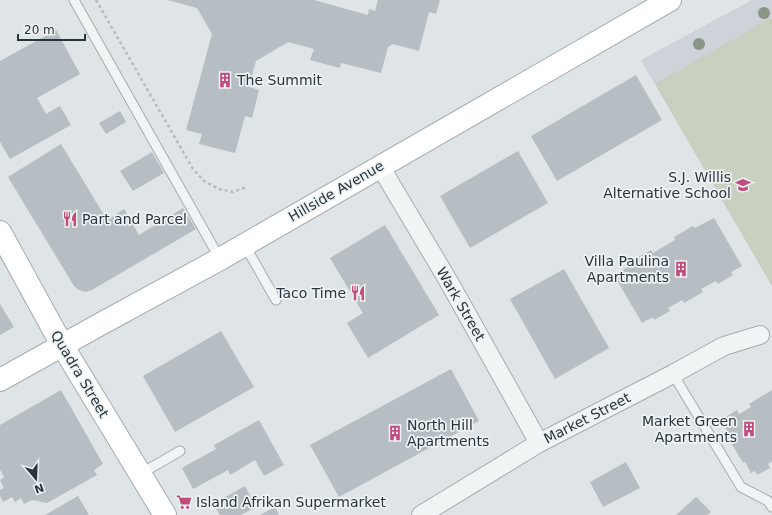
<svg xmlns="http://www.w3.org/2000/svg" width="772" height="515" font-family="'DejaVu Sans',sans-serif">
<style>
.built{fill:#cdd3d8}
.green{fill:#c8d0c0}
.building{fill:#b6bec3}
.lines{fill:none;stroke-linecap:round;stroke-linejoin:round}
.service-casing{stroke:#a5acb0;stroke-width:11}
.minor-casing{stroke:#a5acb0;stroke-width:20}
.secondary-casing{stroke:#a5acb0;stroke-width:24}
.path{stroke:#b5bbbe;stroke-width:2.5;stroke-dasharray:3 3;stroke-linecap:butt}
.service{stroke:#f1f4f5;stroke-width:9}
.minor{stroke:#f1f4f5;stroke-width:18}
.secondary{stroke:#fff;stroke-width:22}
.tree{fill:#8a9686}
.labels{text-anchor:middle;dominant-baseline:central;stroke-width:3.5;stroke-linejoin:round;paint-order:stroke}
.poi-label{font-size:14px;fill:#29353c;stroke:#eef2f5;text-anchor:start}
.street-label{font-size:14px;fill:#29353c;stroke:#eef2f5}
</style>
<rect width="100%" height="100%" fill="#dfe4e7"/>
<path class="built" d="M752,0H772V286L641,60Z"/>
<path class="green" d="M772,17V286L655,84Z"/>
<g class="building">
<path d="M167,0H314L368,15L369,9L375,11L378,0H440L436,14L429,12L419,51L393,44L388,47L381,73L341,63L340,68L310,60L314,49L288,42L256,61L249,87L259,90L252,118L245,116L235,153L199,144L202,134L186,130L212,34L197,8Z"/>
<path d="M56,30L80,74L37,98L46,114L60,106L71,125L10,159L0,142V61Z"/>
<path d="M636,75L662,120L557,181L531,136Z"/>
<path d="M120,111L126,122L106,134L99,123Z"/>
<path d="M61,144L107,220L124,209L139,235L183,208L196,229L92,290L86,292L79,290L74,286L8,177Z"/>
<path d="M518,151L548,203L470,248L440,196Z"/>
<path d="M152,152L164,173L133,191L120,171Z"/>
<path d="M714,218L742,266L731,272L733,275L718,284L716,281L701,289L703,292L684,303L682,300L668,308L670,311L654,320L653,317L642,323L614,275L633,264L631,261L651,250L653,253L675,240L674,237L693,226L695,228Z"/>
<path d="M385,225L439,315L368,358L347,323L363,313L330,258Z"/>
<path d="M564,269L609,348L555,379L510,299Z"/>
<path d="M0,304L14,327L0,335Z"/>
<path d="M221,331L254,387L175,432L143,376Z"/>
<path d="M451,369L479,421L339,497L310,445Z"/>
<path d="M61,390L103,464L94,470L97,475L47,503L32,500L24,504L21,498L15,502L12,497L3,502L0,496V490L4,488L0,480L4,477L0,470V425Z"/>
<path d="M772,390V461L768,464L770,468L757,475L755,471L751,473L745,462L743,463L727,436L729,435L723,423L727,421L724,418L737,410L739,414L751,407L749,404Z"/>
<path d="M259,420L284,465L264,476L255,460L230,475L228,470L193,489L182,468L216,449L214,445Z"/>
<path d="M626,462L640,488L603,507L590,482Z"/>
<path d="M245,486L256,507L241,515H220L213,504Z"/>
<path d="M78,496L89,515H45Z"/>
<path d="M696,497L711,512L707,515H676Z"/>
<path d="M275,507L279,515H260Z"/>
</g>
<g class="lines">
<g class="service-casing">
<g id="service">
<path d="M74,0L220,259"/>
<path d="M244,244L276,300"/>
<path d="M673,374L741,487L768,501L772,507"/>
<path d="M140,474L180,451"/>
</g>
</g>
<g class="minor-casing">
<g id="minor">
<path d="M380,166L449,282L539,443"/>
<path d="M421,515L539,443L673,374L724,346L760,335"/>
</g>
</g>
<g class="secondary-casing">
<g id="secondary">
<path d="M0,232L62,345L165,515"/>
<path d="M0,380L97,326L220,259L670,0"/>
</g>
</g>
<path class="path" d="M96,0L193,169L204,181L219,189L233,192L247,187"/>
<use href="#service" class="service"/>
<use href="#minor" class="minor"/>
<use href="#secondary" class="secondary"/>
</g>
<g class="tree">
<circle cx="764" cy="13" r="6"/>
<circle cx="699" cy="44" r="6"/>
</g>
<defs>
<g id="building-bare" transform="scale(1.2)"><path d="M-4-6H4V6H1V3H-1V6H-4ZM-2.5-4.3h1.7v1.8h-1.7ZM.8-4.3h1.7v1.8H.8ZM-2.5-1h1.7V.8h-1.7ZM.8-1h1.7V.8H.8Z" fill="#c24d7b" stroke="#eef2f5" stroke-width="2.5" paint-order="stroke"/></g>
<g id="school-bare" transform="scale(1.2)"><path d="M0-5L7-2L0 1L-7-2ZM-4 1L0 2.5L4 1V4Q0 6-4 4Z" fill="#c24d7b" stroke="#eef2f5" stroke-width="2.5" paint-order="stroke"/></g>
<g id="restaurant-bare" transform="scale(1.2)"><path d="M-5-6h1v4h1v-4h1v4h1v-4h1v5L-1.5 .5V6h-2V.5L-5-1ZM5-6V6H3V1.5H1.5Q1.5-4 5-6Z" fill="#c24d7b" stroke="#eef2f5" stroke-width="2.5" paint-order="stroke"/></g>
<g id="supermarket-bare" transform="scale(1.2)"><path d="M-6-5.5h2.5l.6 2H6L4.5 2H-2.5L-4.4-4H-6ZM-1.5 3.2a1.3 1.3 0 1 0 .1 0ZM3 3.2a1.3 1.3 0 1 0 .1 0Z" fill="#c24d7b" stroke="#eef2f5" stroke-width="2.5" paint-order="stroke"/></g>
</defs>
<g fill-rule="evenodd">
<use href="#building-bare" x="225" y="80"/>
<use href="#school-bare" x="743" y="185"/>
<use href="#restaurant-bare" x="70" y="219"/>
<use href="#building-bare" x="681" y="269"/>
<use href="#restaurant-bare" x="358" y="293"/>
<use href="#building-bare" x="749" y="429"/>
<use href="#building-bare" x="395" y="433"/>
<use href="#supermarket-bare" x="184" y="502"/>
</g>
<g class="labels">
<g class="poi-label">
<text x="237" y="80">The Summit</text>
<text x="731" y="177" text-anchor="end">S.J. Willis<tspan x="731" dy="16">Alternative School</tspan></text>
<text x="82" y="219">Part and Parcel</text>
<text x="669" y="261" text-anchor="end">Villa Paulina<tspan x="669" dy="16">Apartments</tspan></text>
<text x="346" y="293" text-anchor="end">Taco Time</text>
<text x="737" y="421" text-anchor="end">Market Green<tspan x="737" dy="16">Apartments</tspan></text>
<text x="407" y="425">North Hill<tspan x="407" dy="16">Apartments</tspan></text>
<text x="196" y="502">Island Afrikan Supermarket</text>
</g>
<g class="street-label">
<text transform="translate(336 191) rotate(-30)">Hillside Avenue</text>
<text transform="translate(461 304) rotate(60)">Wark Street</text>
<text transform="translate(80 374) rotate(59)">Quadra Street</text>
<text transform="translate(587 418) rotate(-27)">Market Street</text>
</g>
</g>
<g transform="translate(36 479) rotate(161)" stroke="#eef2f5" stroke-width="3" paint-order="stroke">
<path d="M0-3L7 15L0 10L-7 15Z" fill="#29353c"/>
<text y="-6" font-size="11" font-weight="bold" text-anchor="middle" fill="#29353c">N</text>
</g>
<path d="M18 34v6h67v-6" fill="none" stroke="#29353c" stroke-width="2"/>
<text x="24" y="34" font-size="12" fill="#29353c" stroke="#eef2f5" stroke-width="3" paint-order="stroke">20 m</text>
</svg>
